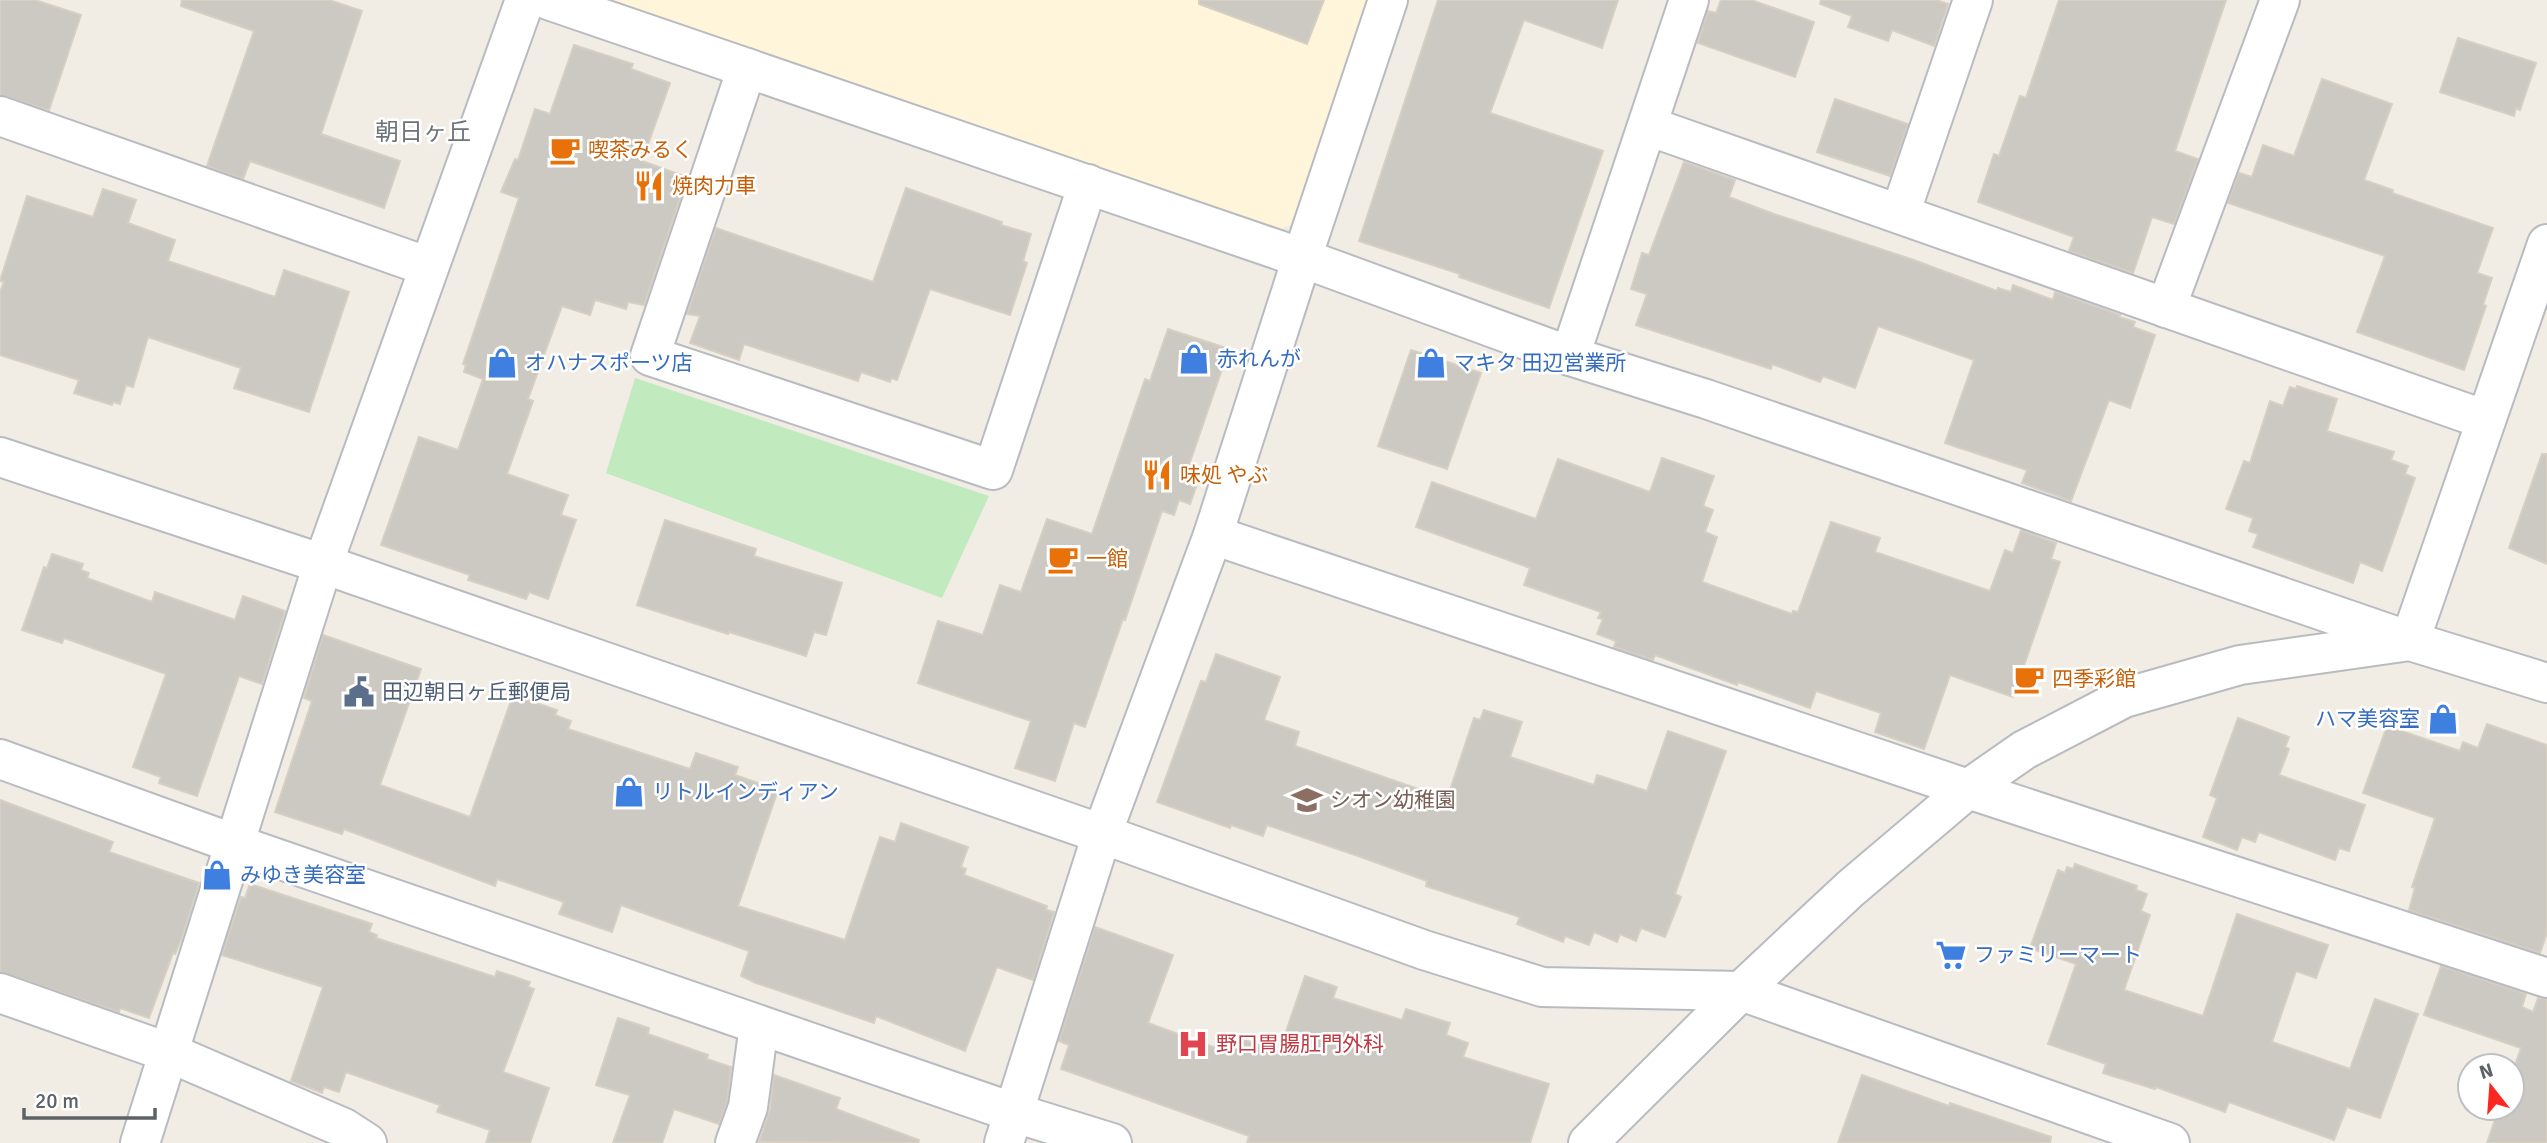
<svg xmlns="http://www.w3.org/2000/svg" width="2547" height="1143" font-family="Signika,'Noto Sans JP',sans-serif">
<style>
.commercial{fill:#fff5db}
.green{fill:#c1eabf}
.building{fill:#ccc8c2;stroke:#d6cfc2;stroke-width:2}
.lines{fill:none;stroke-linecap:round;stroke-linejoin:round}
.minor-casing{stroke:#b8bbc0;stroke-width:42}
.tertiary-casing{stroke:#b8bbc0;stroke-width:42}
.minor{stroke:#fff;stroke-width:38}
.tertiary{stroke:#fff;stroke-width:38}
.labels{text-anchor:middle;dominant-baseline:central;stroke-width:5;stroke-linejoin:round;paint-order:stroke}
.food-label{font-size:21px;fill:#c56008;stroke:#fff;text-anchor:start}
.shop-label{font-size:21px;fill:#366cbe;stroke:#fff;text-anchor:start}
.service-label{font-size:21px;fill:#4e5e75;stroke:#fff;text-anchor:start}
.education-label{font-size:21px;fill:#785e54;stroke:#fff;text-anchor:start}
.health-label{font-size:21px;fill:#be3a42;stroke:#fff;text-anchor:start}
.quarter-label{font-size:24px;fill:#6d7479;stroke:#fff}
</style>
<rect width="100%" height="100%" fill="#f1ede5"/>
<path class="commercial" d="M601,0H1370L1291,225L1269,232Z"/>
<path class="green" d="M635,378L989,496L942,598L606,473Z"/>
<g class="building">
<path d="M0,0H35L81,15L49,110L0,95Z"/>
<path d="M182,0H329L362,11L321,134L400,161L384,208L250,161L243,179L207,166L254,31L181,6Z"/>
<path d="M1199,0H1324L1307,44L1199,4Z"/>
<path d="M1438,0H1618L1602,48L1524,20L1490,113L1603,151L1549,308L1459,277L1460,274L1359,241Z"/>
<path d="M1721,0H1751L1814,22L1795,77L1698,43L1708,11L1716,13Z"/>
<path d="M1821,0H1936L1948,4L1934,46L1892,30L1888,41L1848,27L1852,16L1820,4Z"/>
<path d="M2059,0H2226L2175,151L2198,159L2174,224L2152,217L2133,273L2069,251L2074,237L1978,202L1994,154L1999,156L2020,96L2026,98Z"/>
<path d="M2458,38L2536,63L2520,110L2516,108L2514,116L2440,92Z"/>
<path d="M574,45L633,64L631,69L670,83L642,161L687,177L644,305L628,302L626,309L595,300L590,315L562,306L528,399L533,401L507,474L568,495L561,515L576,520L548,599L529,592L526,599L468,580L470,575L381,545L419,437L458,450L483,379L464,372L466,365L463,364L519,198L501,192L515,159L518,160L535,109L550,114Z"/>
<path d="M2322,79L2392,104L2364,180L2393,190L2392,193L2493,228L2477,273L2492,278L2483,305L2486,306L2464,370L2357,332L2385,256L2228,203L2239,173L2252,177L2263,145L2294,156Z"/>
<path d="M1835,99L1908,124L1890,176L1817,152Z"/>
<path d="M1684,162L1735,180L1729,197L1774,214L1911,259L1997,291L1998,288L2011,292L2013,285L2053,300L2055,292L2120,315L2119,317L2135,322L2133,327L2155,335L2130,408L2109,400L2071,501L2022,483L2027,470L1945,443L1974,360L1878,326L1855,388L1823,376L1820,382L1772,364L1771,369L1636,325L1647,294L1631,289L1642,253L1649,255Z"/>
<path d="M906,188L1002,222L1001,225L1031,234L1023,261L1027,263L1010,315L930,289L897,380L891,378L890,382L861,372L858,381L744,344L739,360L690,343L700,316L687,314L716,228L873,282Z"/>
<path d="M103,189L136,200L128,223L175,240L168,261L275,297L284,270L349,292L309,412L234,388L241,368L148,337L133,387L126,385L120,404L113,402L112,405L74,393L79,380L0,355V292L4,282L0,281L27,196L93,217Z"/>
<path d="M1168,329L1229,349L1189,465L1202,470L1190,504L1179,500L1174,515L1162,511L1125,620L1123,619L1085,727L1074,723L1055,781L1015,768L1031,721L918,683L938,621L983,635L1000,585L1021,592L1047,519L1092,534L1145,379L1150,381Z"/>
<path d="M1411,350L1481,373L1447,469L1378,446Z"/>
<path d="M2297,386L2337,399L2327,431L2394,452L2391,460L2408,466L2405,474L2415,478L2382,571L2360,562L2353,583L2253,547L2258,534L2249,531L2253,518L2226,509L2244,461L2250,463L2270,401L2283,406L2290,387L2296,389Z"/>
<path d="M2542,454H2547V564L2509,548Z"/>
<path d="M1662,458L1714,476L1703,506L1713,510L1705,532L1717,537L1702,582L1792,614L1793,611L1798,612L1831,522L1880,538L1875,552L1990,591L2005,550L2013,553L2021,530L2056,543L2051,559L2060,562L2013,697L1950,675L1924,749L1875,732L1881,713L1816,691L1810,708L1738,682L1737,685L1655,655L1653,660L1614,647L1616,641L1597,634L1603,619L1598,618L1601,612L1524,585L1530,568L1416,527L1432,482L1536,519L1558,459L1650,492Z"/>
<path d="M665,520L756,549L754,556L842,583L826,635L814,632L806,656L729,632L728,634L637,605Z"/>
<path d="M52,554L83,564L81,570L89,573L87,578L152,602L155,592L235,620L243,596L285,611L262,684L239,676L197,796L159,783L161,777L133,767L166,674L64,638L62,643L22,630L44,567L47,568Z"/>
<path d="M323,635L421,669L380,785L470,817L513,695L557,710L555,715L571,721L568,729L690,769L696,753L738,767L735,775L778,790L738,906L845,940L880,837L895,842L901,823L968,847L961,867L966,869L964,875L1047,906L1046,910L1054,912L1033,980L997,967L965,1051L876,1016L874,1023L756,983L741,976L749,951L621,905L612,932L559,914L564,902L497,879L495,886L344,829L342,834L275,812L312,701L304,698Z"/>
<path d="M1216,654L1280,677L1264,720L1299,732L1295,746L1447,799L1474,718L1480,720L1484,710L1522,722L1510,757L1594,785L1597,775L1647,791L1668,731L1726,751L1675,894L1681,897L1665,937L1641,928L1636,941L1620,934L1617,942L1594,932L1589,945L1565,936L1563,942L1517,924L1520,917L1426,886L1427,881L1358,856L1267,825L1263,836L1231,825L1230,828L1157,802L1201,681L1206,682Z"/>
<path d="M2238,718L2289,737L2285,747L2289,749L2279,775L2365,805L2349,851L2339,848L2335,860L2259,832L2255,842L2242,837L2237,850L2203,837L2217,798L2210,795Z"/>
<path d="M2487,724L2547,745V933L2540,953L2409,910L2415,888L2412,887L2435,818L2363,793L2387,726L2460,751L2463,742L2478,748Z"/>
<path d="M0,800L113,842L109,852L199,883L181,940L175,954L173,953L149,1018L120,1008L119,1012L0,972Z"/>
<path d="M2075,864L2137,886L2136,890L2147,894L2141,911L2150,915L2124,990L2203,1016L2237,914L2328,945L2316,978L2296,971L2272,1042L2350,1069L2375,999L2418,1014L2380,1118L2347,1107L2334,1140L2229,1102L2225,1112L2156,1087L2155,1089L2103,1073L2106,1064L2048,1044L2076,964L2030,948L2058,870L2065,873L2067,867L2073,869Z"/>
<path d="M250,884L372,924L369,932L377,935L376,938L495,977L497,971L530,982L528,987L534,989L503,1072L549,1088L530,1143H486L490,1130L437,1112L440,1105L346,1072L339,1092L324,1087L322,1093L291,1081L323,987L222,955L241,897L245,898Z"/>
<path d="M1095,927L1173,955L1148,1023L1224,1051L1227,1045L1230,1047L1234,1036L1279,1052L1305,976L1337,987L1333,998L1402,1020L1406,1009L1450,1023L1446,1035L1468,1043L1463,1057L1549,1084L1530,1143H1247L1249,1136L1061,1069L1069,1045L1059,1041Z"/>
<path d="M2441,966L2526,994L2522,1007L2533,1012L2538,998L2547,999V1143H2487L2499,1108H2512V1074L2521,1048L2424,1015Z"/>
<path d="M618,1018L649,1028L648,1034L708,1055L707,1059L731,1067L727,1102L719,1124L674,1109L662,1143H613L630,1095L596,1085Z"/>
<path d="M774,1075L840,1098L836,1109L919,1140L918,1143L759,1142L770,1110Z"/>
<path d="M1862,1075L1949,1106L1950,1103L2051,1137L2050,1143H1838Z"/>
</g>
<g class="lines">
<g class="minor-casing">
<g id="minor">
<path d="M548,0L1302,258L1570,356L1706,399L2410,641L2547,244"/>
<path d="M747,68L650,356L993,470L1088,184"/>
<path d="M0,116L429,267"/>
<path d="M1648,126L2486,420"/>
<path d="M1900,214L1973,0"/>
<path d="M2166,308L2280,0"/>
<path d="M1570,356L1689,0"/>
<path d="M1213,535L1968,789L2547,978"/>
<path d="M0,759L235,844L1015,1113L1112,1143"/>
<path d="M1741,991L2170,1143"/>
<path d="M0,993L170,1053L344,1128L367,1143"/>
<path d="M140,1143L323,564L525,0"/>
<path d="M735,1143L748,1107L759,1025"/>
<path d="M1004,1143L1102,834L1213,535L1302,258L1388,0"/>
</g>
</g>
<g class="tertiary-casing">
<g id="tertiary">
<path d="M0,457L323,564L1102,834L1424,950L1542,987L1741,991"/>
<path d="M1588,1143L1741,991L1850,889L1968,789L2024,750L2124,698L2240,665L2410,641L2547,683"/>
</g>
</g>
<use href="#minor" class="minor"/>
<use href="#tertiary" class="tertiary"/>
</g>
<defs>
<g id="cafe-bare" transform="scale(2.415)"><path d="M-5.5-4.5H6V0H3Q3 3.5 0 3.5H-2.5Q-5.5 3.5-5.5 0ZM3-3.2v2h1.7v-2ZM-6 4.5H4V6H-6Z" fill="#e8710a" stroke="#fff" stroke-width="2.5" paint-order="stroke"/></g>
<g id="restaurant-bare" transform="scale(2.415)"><path d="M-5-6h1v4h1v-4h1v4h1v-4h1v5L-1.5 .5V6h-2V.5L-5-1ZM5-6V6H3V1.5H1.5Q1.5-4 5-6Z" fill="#e8710a" stroke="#fff" stroke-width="2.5" paint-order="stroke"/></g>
<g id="shop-bare" transform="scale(2.415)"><path d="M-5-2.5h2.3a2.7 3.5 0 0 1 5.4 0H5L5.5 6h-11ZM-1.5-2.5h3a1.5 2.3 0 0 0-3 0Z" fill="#3f7fe0" stroke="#fff" stroke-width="2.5" paint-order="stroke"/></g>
<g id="civic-bare" transform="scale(2.415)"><path d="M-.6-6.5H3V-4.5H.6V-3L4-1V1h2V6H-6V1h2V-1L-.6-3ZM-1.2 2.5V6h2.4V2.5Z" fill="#5c6f8a" stroke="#fff" stroke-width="2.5" paint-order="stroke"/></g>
<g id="school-bare" transform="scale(2.415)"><path d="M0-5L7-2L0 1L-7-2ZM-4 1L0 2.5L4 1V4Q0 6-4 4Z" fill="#8d6e63" stroke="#fff" stroke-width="2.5" paint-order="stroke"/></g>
<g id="supermarket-bare" transform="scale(2.415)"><path d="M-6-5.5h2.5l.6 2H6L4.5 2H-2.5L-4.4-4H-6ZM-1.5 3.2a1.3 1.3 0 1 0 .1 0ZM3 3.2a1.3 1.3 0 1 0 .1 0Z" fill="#3f7fe0" stroke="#fff" stroke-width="2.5" paint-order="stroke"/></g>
<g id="hospital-bare" transform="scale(2.415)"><path d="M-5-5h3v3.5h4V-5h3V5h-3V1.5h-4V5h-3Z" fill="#e0444e" stroke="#fff" stroke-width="2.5" paint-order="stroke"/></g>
</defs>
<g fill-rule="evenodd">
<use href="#cafe-bare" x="565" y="150"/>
<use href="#restaurant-bare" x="649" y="186"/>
<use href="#shop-bare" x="1194" y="359"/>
<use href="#shop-bare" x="502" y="363"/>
<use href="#shop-bare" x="1431" y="363"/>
<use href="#restaurant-bare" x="1157" y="475"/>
<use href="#cafe-bare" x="1063" y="559"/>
<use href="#cafe-bare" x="2029" y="679"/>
<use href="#civic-bare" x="359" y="692"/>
<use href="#shop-bare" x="2443" y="719"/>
<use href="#shop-bare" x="629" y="792"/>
<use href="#school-bare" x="1307" y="800"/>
<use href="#shop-bare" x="217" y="875"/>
<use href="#supermarket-bare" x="1951" y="955"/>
<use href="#hospital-bare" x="1193" y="1044"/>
</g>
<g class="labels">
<g class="food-label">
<text x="588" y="150">喫茶みるく</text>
<text x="672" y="186">焼肉力車</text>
<text x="1180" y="475">味処 やぶ</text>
<text x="1086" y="559">一館</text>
<text x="2052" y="679">四季彩館</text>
</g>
<g class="shop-label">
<text x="1217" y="359">赤れんが</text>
<text x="525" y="363">オハナスポーツ店</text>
<text x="1454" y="363">マキタ 田辺営業所</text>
<text x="2420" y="719" text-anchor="end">ハマ美容室</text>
<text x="652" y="792">リトルインディアン</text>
<text x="240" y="875">みゆき美容室</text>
<text x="1974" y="955">ファミリーマート</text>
</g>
<g class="service-label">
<text x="382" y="692">田辺朝日ヶ丘郵便局</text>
</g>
<g class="education-label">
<text x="1330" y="800">シオン幼稚園</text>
</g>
<g class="health-label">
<text x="1216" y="1044">野口胃腸肛門外科</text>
</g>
<g class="quarter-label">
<text x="423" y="132">朝日ヶ丘</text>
</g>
</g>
<g transform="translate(2491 1087) rotate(343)"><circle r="33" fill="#ffffff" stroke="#bec0c2" stroke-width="2"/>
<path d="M0-5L12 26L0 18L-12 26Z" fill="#fa2821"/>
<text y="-10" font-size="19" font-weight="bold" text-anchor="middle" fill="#5d6267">N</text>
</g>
<path d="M24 1108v10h131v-10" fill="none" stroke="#5d6267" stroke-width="3.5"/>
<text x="35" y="1108" font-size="21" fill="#5d6267" stroke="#ffffff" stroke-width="5" paint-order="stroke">20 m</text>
</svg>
